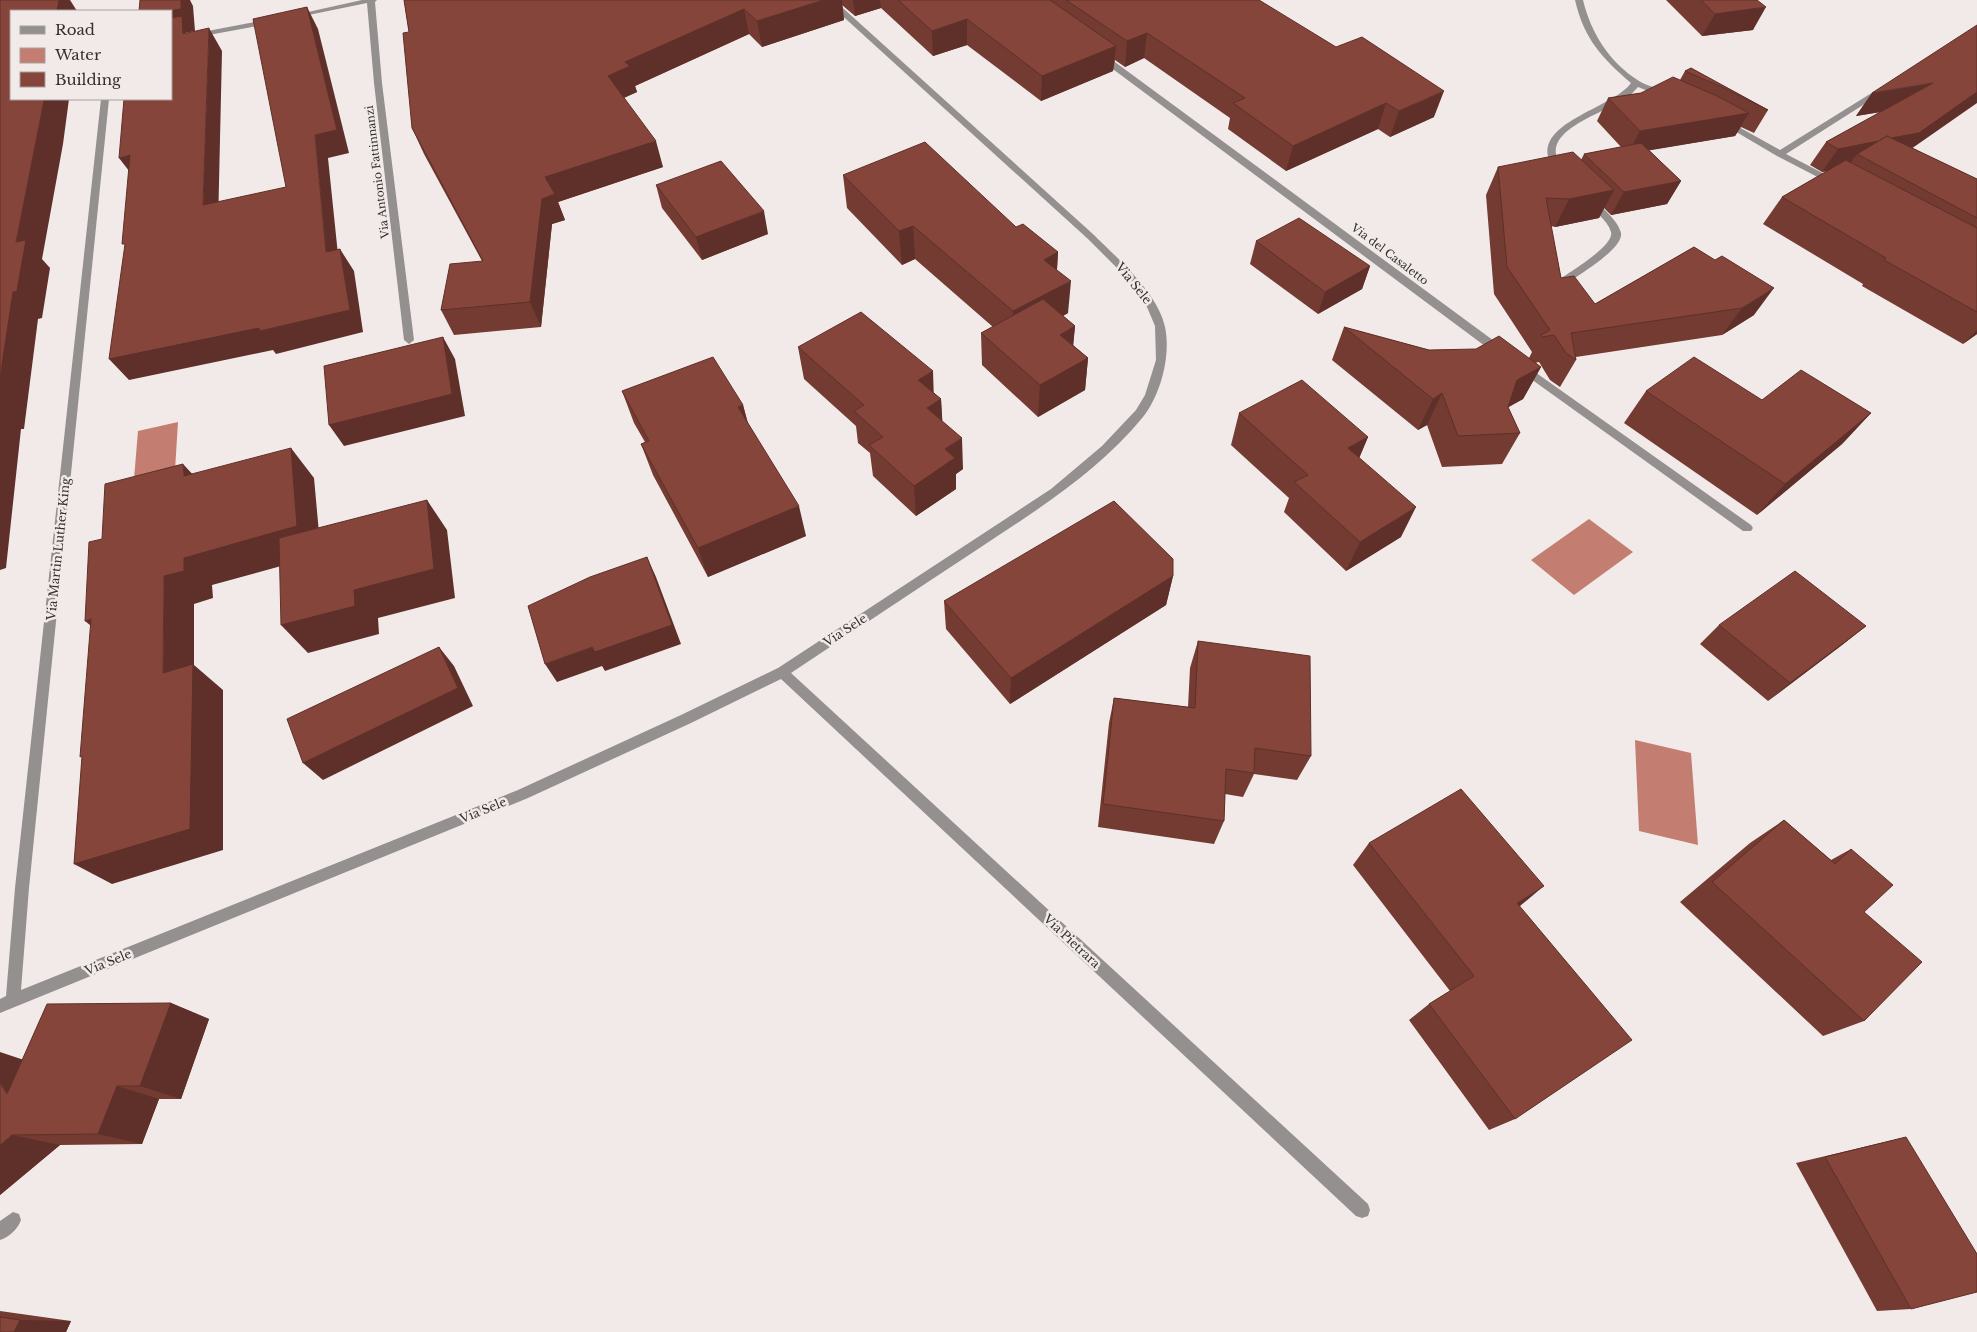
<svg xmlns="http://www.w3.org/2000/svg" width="1977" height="1332" font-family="'Libre Baskerville',serif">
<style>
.water{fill:#c47e71}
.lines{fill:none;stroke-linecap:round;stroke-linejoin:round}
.minor{fill:#93908f;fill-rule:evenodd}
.wall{fill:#733b32}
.shaded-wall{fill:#5e3029}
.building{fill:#86453a;stroke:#5e3029}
.labels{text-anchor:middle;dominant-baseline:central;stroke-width:5;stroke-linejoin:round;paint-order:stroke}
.far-street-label{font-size:11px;fill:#322f2e;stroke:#f2eae9}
.street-label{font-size:12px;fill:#322f2e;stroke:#f2eae9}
</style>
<rect width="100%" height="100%" fill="#f2eae9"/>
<g class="water">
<path d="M178,422L175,470L134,479L138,431Z"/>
<path d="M1589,519L1633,552L1574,595L1531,560Z"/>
<path d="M1635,740L1691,753L1698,845L1639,831Z"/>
</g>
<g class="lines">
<g class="minor">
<path d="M362,0H377L375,2L382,83L414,340L409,344L404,340L374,83L367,3L294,18L290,16Z"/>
<path d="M825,0H834L1094,235C1118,259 1158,293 1165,327C1171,355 1161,394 1143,417C1097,473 1034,512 975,551C913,592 852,632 791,673L1368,1204L1370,1210L1368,1216L1362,1218L1356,1216L781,679L691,723L528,798L0,1013V999L6,996L15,888L101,99H109L29,888L21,990L518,790L681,715L778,668L1051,489L1102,446L1136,410L1145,395L1156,360L1155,326L1147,307L1124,275L1088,239Z"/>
<path d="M1575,0H1583C1591,33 1609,62 1639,81C1648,87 1662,88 1670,95L1663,97L1638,87C1634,91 1631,95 1627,98C1609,111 1547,128 1557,157C1558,162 1562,167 1564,171L1560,174L1557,173C1554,168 1549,161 1548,156C1541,121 1614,107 1631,83C1602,58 1584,39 1575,0Z"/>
<path d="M270,19L274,21L273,23L171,42V38Z"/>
<path d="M1098,54H1104L1505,349L1506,352L1505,355H1497L1098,58Z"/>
<path d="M1878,89L1885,91L1786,154L1836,180L1838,182L1833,185L1777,156L1721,123L1728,121L1780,150Z"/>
<path d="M1590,198L1593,199C1602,208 1618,220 1621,233C1624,249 1573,279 1560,287H1554V283C1565,275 1615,246 1611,232C1607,219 1593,211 1585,201Z"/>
<path d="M1521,362L1751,525L1753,528L1751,531H1743L1517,369L1516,366Z"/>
<path d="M13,1212L19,1214L21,1220C18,1229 9,1237 0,1240V1221Z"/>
</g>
</g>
<g class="wall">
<path d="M404,0H1259L1434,117L1390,137L1378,129L1286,171L1228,129L1230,118L1144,58L1125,67L1115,60L1113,71L1041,101L967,45L933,56L881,8L855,16L842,5L844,20L762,47L749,34L635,86L637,92L624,98L663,167L558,202L565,220L552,224L541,327L454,335L441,310L482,261L424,154L412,128L409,32Z"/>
<path d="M1666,0H1757L1753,30L1702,36Z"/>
<path d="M1691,68L1768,110L1754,133L1741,127L1735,136L1649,150L1681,181L1667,204L1611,215L1604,208L1599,218L1555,227L1551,226L1561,278L1595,304L1694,247L1754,315L1722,335L1576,357V360L1560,387L1550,380L1539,362L1535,363L1541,367L1523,399L1508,407L1520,433L1502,464L1442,467L1427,425L1418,430L1332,360L1344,327L1429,350L1529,358L1532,352L1494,294L1486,195L1498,167L1581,160L1584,154L1621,147L1597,121L1608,98L1641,93L1680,80L1685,71Z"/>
<path d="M1872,93L1912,148L1977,179V334L1963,344L1862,286L1863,284L1763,224L1782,197L1827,171L1822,172L1810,165L1826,142L1881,112L1856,116Z"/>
<path d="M843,175L1016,227L1058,252L1057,270L1068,313L1063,316L1075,326L1073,345L1088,358L1085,390L1038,417L982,365L981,333L993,327L915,259L902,265L847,208Z"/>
<path d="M656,185L768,234L702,260L662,208Z"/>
<path d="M1256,241L1370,266L1362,289L1318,314L1250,264Z"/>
<path d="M798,347L934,393L941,399L942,421L963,469L956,474V489L916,516L873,476L870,453L858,443L856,426L804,379Z"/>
<path d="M622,391L743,405L748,423L806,536L708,577L653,475L641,444L645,442L634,423Z"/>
<path d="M1646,391L1762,400L1871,413L1842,444L1757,515L1624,423Z"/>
<path d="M1239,413L1368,437L1359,458L1401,537L1346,571L1284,512L1289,498L1231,445Z"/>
<path d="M1173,576L1166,605L1010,704L946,629L944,601Z"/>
<path d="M1719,625L1866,626L1842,645L1768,701L1700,644Z"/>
<path d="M1198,641L1311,756L1297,780L1254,774L1243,797L1225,794L1224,821L1214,844L1098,827L1109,723L1114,698L1188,707L1190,668Z"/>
<path d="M1784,820L1831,860L1851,849L1864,1021L1823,1036L1680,902L1750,843Z"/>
<path d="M1369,843L1519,906L1515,1119L1489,1130L1409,1020L1429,1004L1450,991L1353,865Z"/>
<path d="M171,1003L209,1019L181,1099H159L142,1144L60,1145L0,1195L23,1059Z"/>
<path d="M1906,1137L1911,1309L1877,1311L1796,1163Z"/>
<path d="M0,1311L71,1321L66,1332H0Z"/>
</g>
<g class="shaded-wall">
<path d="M59,0H70L77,11H56Z"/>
<path d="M181,0H190L193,6L195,31L171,36V11H169Z"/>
<path d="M824,0H842L844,20L762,47L757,21Z"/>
<path d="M853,0H880L881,8L855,16Z"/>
<path d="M307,7L318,29L349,153L328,158L340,274L326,252L315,135Z"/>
<path d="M1766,7L1753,30L1702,36L1715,14Z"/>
<path d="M744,9L749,34L635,86L637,92L616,101L608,76L625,62Z"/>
<path d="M967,19V45L933,56L932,31Z"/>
<path d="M209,28L222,51L218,227L203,205Z"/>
<path d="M1147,33L1144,58L1125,67L1127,41Z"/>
<path d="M1116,46L1113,71L1041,101L1042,76Z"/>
<path d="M1933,83L1916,106L1856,116L1872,93Z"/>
<path d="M1444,91L1434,117L1390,137L1399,111Z"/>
<path d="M1977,92V103L1901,156L1857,154L1847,167L1822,172L1838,149Z"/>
<path d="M44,99H69L63,144L42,259L50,268L42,318L38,319L24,429H21L6,568L0,570V378L16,242Z"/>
<path d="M1386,103L1378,129L1286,171L1293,146Z"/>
<path d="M1749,113L1735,136L1628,154L1640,131Z"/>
<path d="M656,141L663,167L558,202L565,220L552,224L541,327L530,302L545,177Z"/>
<path d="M130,155L136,180L119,158Z"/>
<path d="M1681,181L1667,204L1611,215L1624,192Z"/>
<path d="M1614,190L1599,218L1555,227L1569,199Z"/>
<path d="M764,211L768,234L702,260L696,237Z"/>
<path d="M913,226L915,259L902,265L899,231Z"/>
<path d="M340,249L354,271L363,332L276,354L273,350L129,380L109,359Z"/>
<path d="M1058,252L1056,285L1044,260Z"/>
<path d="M1370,266L1362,289L1318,314L1325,292Z"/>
<path d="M1071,281L1068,313L1012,344L1013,311Z"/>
<path d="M1774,288L1754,315L1722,335L1742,308Z"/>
<path d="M1075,326L1072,359L1060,335Z"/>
<path d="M1977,330V334L1963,344Z"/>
<path d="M443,337L455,359L465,416L344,446L329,425Z"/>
<path d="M1088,358L1085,390L1038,417L1040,385Z"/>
<path d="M1541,367L1523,399L1500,412L1517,380Z"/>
<path d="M933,371L934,403L918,380Z"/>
<path d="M1442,393L1427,425L1418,430L1433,399Z"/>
<path d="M941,399L943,431L927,408Z"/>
<path d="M743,405L751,437L738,407Z"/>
<path d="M1871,413L1842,444L1757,515L1785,484Z"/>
<path d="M1368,437L1355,468L1348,448Z"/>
<path d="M962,438L963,469L956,474V489L916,516L914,486L945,449Z"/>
<path d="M291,448L314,478L321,555L212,585L213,598L194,604V665L223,690V850L112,884L74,864L163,673L164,576L184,558Z"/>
<path d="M183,464L210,493L184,476Z"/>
<path d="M427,500L447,530L455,598L378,618L379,634L308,653L281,625L354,590Z"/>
<path d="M799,506L806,536L708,577L698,548Z"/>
<path d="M1416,507L1401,537L1346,571L1360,542Z"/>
<path d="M647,557L656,577L681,644L605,671L602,666L557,682L545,664L592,647Z"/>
<path d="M1173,576L1166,605L1010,704L1011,678Z"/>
<path d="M91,619L118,648L85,621Z"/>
<path d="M1866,626L1842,645L1768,701L1790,683Z"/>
<path d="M439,647L454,666L473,706L323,780L303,763Z"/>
<path d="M1544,886L1520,906L1493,923L1517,903Z"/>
<path d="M171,1003L209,1019L181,1099L140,1086Z"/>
<path d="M0,1052L24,1060L7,1094L0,1083Z"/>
<path d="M117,1086L159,1099L142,1144L98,1134Z"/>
<path d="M12,1135L60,1145L0,1195V1145Z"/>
<path d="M20,1320L71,1321L66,1332H14Z"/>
</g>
<g class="building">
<path d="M0,0H59L57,11H11V99H44L41,116L16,242L26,240L17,291L13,292L0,378Z"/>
<path d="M140,0H181V9L169,11H139Z"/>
<path d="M404,0H824L757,21L744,9L625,62L630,66L608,76L656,141L545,177L555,194L542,199L530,302L441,310L450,264L483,261L412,128L403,33L409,32Z"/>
<path d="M898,0H1050L1116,46L1042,76L967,19L932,31Z"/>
<path d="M1066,0H1259L1336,47L1362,37L1444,91L1399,111L1386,103L1293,146L1233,103L1245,98L1147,33L1127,41Z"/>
<path d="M1701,0H1757L1766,7L1715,14Z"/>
<path d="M307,7L337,130L315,135L326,252L340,249L350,310L260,331L259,328L109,359L125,244H122L130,155L119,158L124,99H171V18L182,16L183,34L209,28L203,205L286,187L253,19Z"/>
<path d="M1977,25V92L1919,133L1891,138L1887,136L1879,141L1838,149L1826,142L1933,83L1872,93Z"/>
<path d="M1691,68L1768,110L1724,88L1685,71Z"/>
<path d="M1673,77L1717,96L1749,113L1640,131L1608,98L1641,93Z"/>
<path d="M1887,136L1977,179V218L1857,154Z"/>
<path d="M925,142L1016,227L1023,224L1058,252L1044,260L1071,281L1013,311L913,226L899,231L843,175Z"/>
<path d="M1641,143L1681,181L1624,192L1584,154Z"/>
<path d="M1573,152L1614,190L1569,199L1546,198L1561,278L1574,276L1595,304L1694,247L1715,260L1722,256L1774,288L1742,308L1571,333L1576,360L1566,353L1554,335L1543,337L1541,335L1550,330L1507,267L1498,167Z"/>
<path d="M1846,160L1977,228V312L1884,260L1886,258L1782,197Z"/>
<path d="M721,161L764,211L696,237L656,185Z"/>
<path d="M1299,218L1370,266L1325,292L1256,241Z"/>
<path d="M1043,299L1075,326L1060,335L1088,358L1040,385L981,333Z"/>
<path d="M861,312L933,371L918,380L941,399L927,408L962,438L945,449L955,458L914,486L869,445L883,437L854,411L864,405L798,347Z"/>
<path d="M1344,327L1429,350L1476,349L1499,336L1541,367L1517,380L1508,407L1520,433L1458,436L1442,393L1433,399Z"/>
<path d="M443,337L452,394L329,425L324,366Z"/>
<path d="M713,357L743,405L738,407L799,506L698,548L641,444L649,441L622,391Z"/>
<path d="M1694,357L1762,400L1801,370L1871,413L1785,484L1646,391Z"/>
<path d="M1302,380L1368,437L1348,448L1416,507L1360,542L1294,482L1308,475L1239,413Z"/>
<path d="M291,448L297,526L184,558V571L164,576L163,673L193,664L190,829L74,864L82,756L80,757L91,619L85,621L89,542L102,539L105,484L183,464L184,476Z"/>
<path d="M427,500L434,569L354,590L355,606L281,625L279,538Z"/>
<path d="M1114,501L1173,559V576L1011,678L944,601Z"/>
<path d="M647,557L672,625L595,652L592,647L545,664L528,606L590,577Z"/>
<path d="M1795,571L1866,626L1790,683L1719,625Z"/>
<path d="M1198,641L1310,656L1311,756L1255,748L1254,773L1226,769L1224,821L1103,804L1114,698L1195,708Z"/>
<path d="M439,647L458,688L303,763L287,719Z"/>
<path d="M1461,789L1544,886L1517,903L1632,1040L1515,1119L1429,1004L1474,976L1369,843Z"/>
<path d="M1784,820L1835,864L1851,849L1893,885L1864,912L1922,962L1864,1021L1712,882Z"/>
<path d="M171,1003L140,1086H117L98,1134L12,1135L0,1145V1083L7,1094L47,1004Z"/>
<path d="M1906,1137L1977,1254V1292L1911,1309L1825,1157Z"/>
<path d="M0,1317L20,1320L14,1332H0Z"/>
</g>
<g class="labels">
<g class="far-street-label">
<text transform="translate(377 172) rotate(-97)">Via Antonio Fattinnanzi</text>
<text transform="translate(1390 254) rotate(37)">Via del Casaletto</text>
</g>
<g class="street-label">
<text transform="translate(1134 283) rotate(51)">Via Sele</text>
<text transform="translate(58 549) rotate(-84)">Via Martin Luther King</text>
<text transform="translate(845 630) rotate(-33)">Via Sele</text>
<text transform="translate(483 810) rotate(-22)">Via Sele</text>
<text transform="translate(1072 941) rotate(43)">Via Pietrara</text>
<text transform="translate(108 962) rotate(-22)">Via Sele</text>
</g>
</g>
<rect x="10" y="10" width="162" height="90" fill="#f2eae9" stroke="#a59f9e"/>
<rect x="20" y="26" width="25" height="8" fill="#93908f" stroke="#a59f9e"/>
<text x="55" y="35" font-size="15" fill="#322f2e">Road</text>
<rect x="20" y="48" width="25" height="15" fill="#c47e71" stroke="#a59f9e"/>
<text x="55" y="60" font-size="15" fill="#322f2e">Water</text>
<rect x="20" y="72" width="25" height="15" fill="#86453a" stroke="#a59f9e"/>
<text x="55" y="85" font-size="15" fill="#322f2e">Building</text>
</svg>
